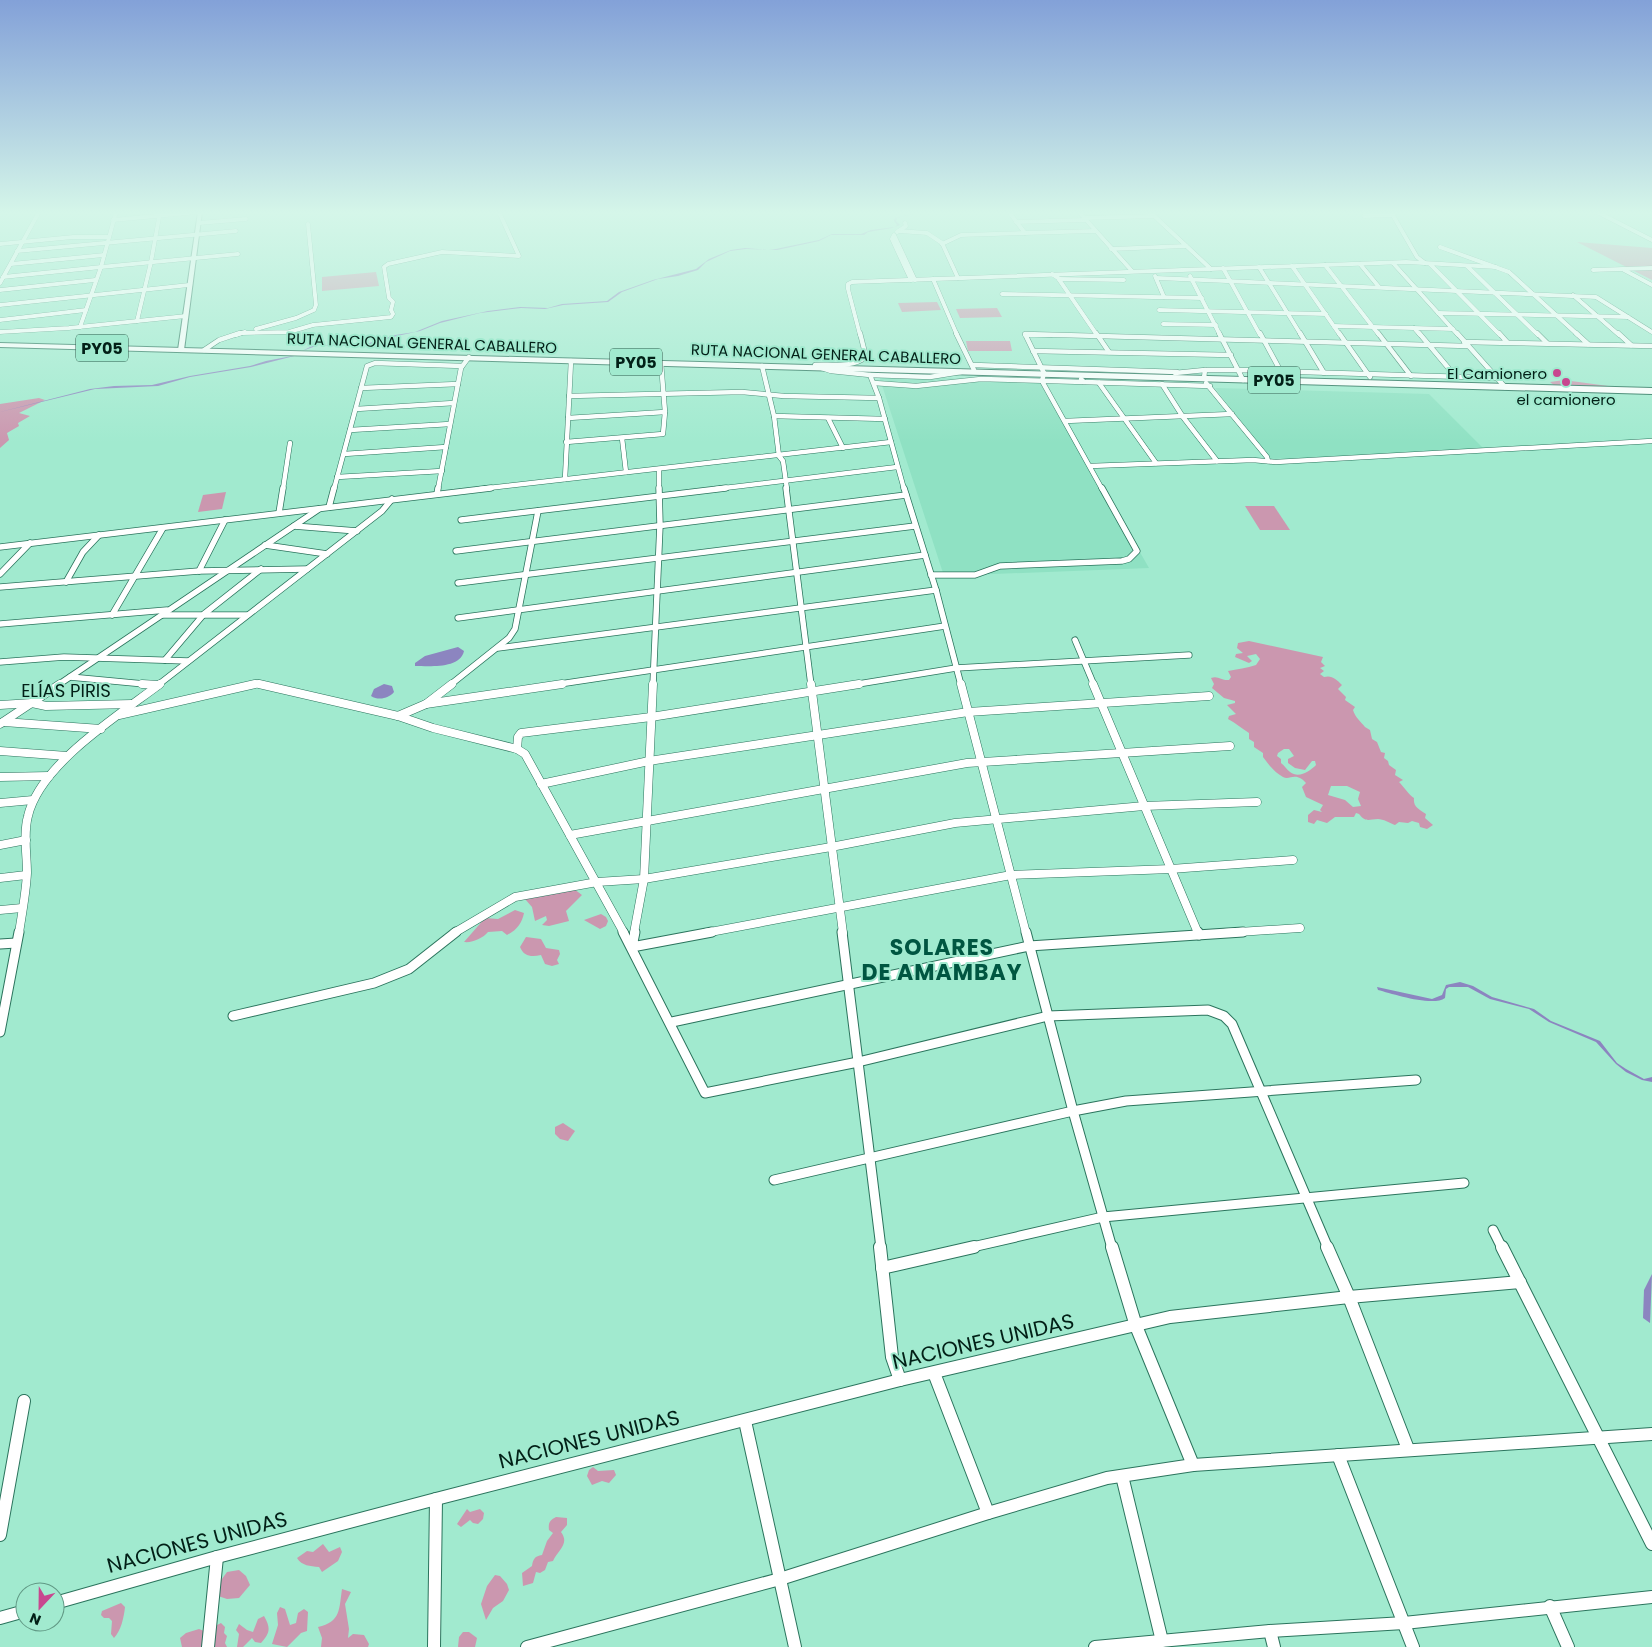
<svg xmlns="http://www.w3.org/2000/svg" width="1652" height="1647" font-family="Poppins,sans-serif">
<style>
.built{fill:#8fe1c3}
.green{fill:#cb97af;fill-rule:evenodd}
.water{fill:#8c85c0}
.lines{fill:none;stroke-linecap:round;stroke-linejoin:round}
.street-far5-casing{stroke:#2b745d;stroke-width:4.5}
.street-far4-casing{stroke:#2b745d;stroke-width:5.5}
.street-far3-casing{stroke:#2b745d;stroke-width:7}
.street-far2-casing{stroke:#2b745d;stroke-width:9}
.street-far1-casing{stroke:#2b745d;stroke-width:11}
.street-casing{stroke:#2b745d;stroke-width:14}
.secondary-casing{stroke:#2b745d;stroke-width:2}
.highway-casing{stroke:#2b745d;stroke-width:2}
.street-far5{stroke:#fff;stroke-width:4}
.street-far4{stroke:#fff;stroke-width:4.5}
.street-far3{stroke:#fff;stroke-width:5.5}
.street-far2{stroke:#fff;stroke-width:8}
.street-far1{stroke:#fff;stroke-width:9}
.street{stroke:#fff;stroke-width:12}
.secondary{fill:#fff;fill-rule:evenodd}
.highway{fill:#fff;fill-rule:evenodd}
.poi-dot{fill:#c8478f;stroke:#a1eacf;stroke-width:2}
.labels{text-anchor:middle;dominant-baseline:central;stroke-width:4;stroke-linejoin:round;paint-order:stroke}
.far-street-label{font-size:15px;fill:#022017;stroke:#a1eacf}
.far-poi-label{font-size:15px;fill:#022017;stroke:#a1eacf;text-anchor:end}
.shield{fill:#a1eacf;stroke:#325d4e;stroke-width:1}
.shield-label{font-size:16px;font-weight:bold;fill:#022017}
.street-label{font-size:18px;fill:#022017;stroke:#a1eacf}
.near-street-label{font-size:21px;fill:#022017;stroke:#a1eacf}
.district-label{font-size:22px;font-weight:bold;letter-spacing:1px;fill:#005641;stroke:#a1eacf}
</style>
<rect width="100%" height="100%" fill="#a1eacf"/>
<g class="built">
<path d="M879,376L1042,381L1149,568L944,576Z"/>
<path d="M1215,388L1429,394L1486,451L1270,459Z"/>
</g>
<g class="green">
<path d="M1577,242L1652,248V280Z"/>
<path d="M376,272L379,286L322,291V277Z"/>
<path d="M937,302L941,310L902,312L898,303Z"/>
<path d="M997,308L1002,317L960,318L956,309Z"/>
<path d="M966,341H1010L1012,351H968Z"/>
<path d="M1564,380L1608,386L1610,387L1555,386L1550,382Z"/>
<path d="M39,398L45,400L19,413L30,416L18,423L19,426L7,433L9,440L0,448V404Z"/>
<path d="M226,492L222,509L198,512L203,495Z"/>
<path d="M1245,506H1274L1290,530H1260Z"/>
<path d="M1249,641L1323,657L1321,662L1325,666L1320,668L1324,671L1320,674L1324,677C1332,675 1336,679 1342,685L1338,689L1346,697L1345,700L1355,707L1353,710C1355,717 1361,722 1365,727L1370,730L1372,739L1377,742L1381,752L1385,753L1384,758L1388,761L1389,765L1396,770L1395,775L1403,780L1399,782C1404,787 1409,795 1414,798C1413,807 1419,809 1426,814L1425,818L1433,825L1427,829L1420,827L1419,823L1412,821L1408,823L1399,822L1395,825C1390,823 1383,819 1378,819C1369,819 1366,823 1359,814L1356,813L1354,817H1335L1327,823L1317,820L1314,824L1308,822V815L1314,810L1322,812L1320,810L1323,805L1306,797L1302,787L1306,783C1295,771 1290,781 1283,777C1274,772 1269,765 1263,757V753L1254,747V742L1249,739V733C1241,728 1236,723 1228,719L1229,716L1236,714L1227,705L1235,703V701L1224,698L1212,688L1214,684L1211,678C1218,675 1222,681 1229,680L1231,677L1228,671C1237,669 1247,668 1256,665L1260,659L1256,654L1247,656L1252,661L1249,663L1235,657L1236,654L1243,653L1237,648L1238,643ZM1284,749H1289L1294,756L1288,759V763L1295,768L1305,770L1312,761H1315L1316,765C1310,771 1299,779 1290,772C1286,769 1285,766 1281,763V759L1277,756L1278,753ZM1331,786H1347L1360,792L1358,799L1361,806L1353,807L1345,800L1328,795Z"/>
<path d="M570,886L582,895L566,911L569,921L549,926L542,925L547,920L546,916L535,921L532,907L525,899L548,887L554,888Z"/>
<path d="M515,910L524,913C522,923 517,930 507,935L502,931L488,932C483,938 473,943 464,942L485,918L498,919Z"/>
<path d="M601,914L606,917L608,921L606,926L600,929L584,920Z"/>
<path d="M526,937L541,939L546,948L559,950L560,954L557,960L559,964L552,966L545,964L541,955C532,957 524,957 520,947Z"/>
<path d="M563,1123L575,1131L568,1141L560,1139L555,1134V1127Z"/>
<path d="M593,1467L598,1471L614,1470L616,1475L609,1483L602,1481L592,1485L587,1476L589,1470Z"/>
<path d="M467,1509L470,1512L480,1509L484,1513L483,1519L478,1524L473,1523L470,1520L461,1527L457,1524Z"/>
<path d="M556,1517L567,1518V1525L561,1532C570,1544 558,1550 553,1561L548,1562L545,1570L540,1573L536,1572L533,1583L523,1586L522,1573L532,1566C533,1559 535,1556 542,1555L547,1541L553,1533L549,1530C548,1523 550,1520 556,1517Z"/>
<path d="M323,1544L329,1552L340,1547L342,1552L338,1561L322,1572L319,1567C310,1566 302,1566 297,1558L307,1551L313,1552Z"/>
<path d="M239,1570L246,1576L250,1585L239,1598L227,1599L218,1596L219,1583L227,1572Z"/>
<path d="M495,1575L500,1576L507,1584L509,1590L503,1601L493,1608L486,1620L481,1604L487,1586Z"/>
<path d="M342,1589L351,1592L345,1604L349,1629L348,1638L353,1634L364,1635L369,1644L368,1647H321L322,1638L318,1627C341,1622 339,1609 342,1589Z"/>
<path d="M121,1603L125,1607C124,1617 121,1631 114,1638L111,1634L112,1621L109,1618H104L101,1615L102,1611Z"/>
<path d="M280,1607L285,1609L290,1625L296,1623L298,1613L304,1609L308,1612L307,1631L301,1633L287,1647L272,1644L278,1625L277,1613Z"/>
<path d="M264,1616C271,1628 270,1633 261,1643L255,1642L252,1638L243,1647H237L239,1634L236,1630L239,1624L247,1630L253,1632L258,1619Z"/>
<path d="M221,1623L225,1627L224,1633L227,1636L225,1643L227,1647H213L215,1626Z"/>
<path d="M199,1629L204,1631L206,1636L201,1647H182L180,1638L186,1633Z"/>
<path d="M463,1632H469L477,1638L475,1647H458L459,1637Z"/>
</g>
<g class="water">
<path d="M923,212L897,218L896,221L900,225L892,228L868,232L864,235H831L819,241L777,250L746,249L730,251L706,262L698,270L678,276L658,279L622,292L608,302L563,305L545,309L521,308L480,313L440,323L420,331L397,336L366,346H316L302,351L312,346L363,345L395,335L415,332L442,321L488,311L520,307L548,308L562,304L607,301L619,292L653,280L696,269L709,259L731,250L745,248L771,250L819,240L832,234H861L871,230L895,227L897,225L894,221L895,218Z"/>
<path d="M302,354L251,367L190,377L158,386L95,389L0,412L90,389L114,386L152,385L190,376L250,366L266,361Z"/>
<path d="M458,647L464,651C460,669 430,666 415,666V663L425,656Z"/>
<path d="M384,684L392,686L394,692C389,698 379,701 371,696L374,689Z"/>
<path d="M1460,982L1473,986L1492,997L1534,1009L1551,1021L1600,1041L1617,1063L1626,1069L1644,1079L1652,1077V1082L1642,1080L1626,1072L1616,1064L1596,1042L1549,1022L1529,1009L1490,999L1468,987H1449L1446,989L1445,998C1433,1007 1393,994 1378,990L1377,987L1432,999L1442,995L1446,985Z"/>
<path d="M1652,1274L1650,1323L1643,1318L1644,1290Z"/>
</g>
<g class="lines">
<g class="street-far5-casing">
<g id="street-far5">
<path d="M1009,212L1025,233"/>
<path d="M1079,212L1132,271"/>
<path d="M1150,212L1211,269"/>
<path d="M1391,212L1417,257L1425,263"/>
<path d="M1597,212L1652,240"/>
<path d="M1364,216L1393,215"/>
<path d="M1084,218L1154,216"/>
<path d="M113,220L198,212"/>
<path d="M1016,222L1085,220"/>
<path d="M199,223L246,219"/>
<path d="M899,231L927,233L942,243L958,278"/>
<path d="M897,232L906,226L905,223"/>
<path d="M0,244L73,237H109"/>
<path d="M942,244L961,235L1095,231"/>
<path d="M1440,247L1509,272L1578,335"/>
<path d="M1111,249L1186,246"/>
<path d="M17,251L236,231"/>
<path d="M1393,263L1458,335"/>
<path d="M11,264L104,255"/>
<path d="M1360,264L1379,287"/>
<path d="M1430,264L1500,335"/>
<path d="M1325,265L1379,335"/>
<path d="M1292,266L1340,335"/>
<path d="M1467,266L1538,335"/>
<path d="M101,267L238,254"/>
<path d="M1259,267L1301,335"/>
<path d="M1223,268L1260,335"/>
<path d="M1593,270L1652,268"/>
<path d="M1624,270L1652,285"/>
<path d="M1052,274L1058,278L1097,335"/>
<path d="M1155,276L1164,297"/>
<path d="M1190,276L1220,335"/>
<path d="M3,277L101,267"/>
<path d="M1157,278L1596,297L1652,332"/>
<path d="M933,279L957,335"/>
<path d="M1059,279L1124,280"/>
<path d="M911,280L892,239L894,235L915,280"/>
<path d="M0,283L39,212"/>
<path d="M0,290L95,280"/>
<path d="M1002,294L1202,298"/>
<path d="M1573,295L1619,335"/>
<path d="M0,305L189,285"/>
<path d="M1159,310L1326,314"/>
<path d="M1438,313L1628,317"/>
<path d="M0,320L86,310"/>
<path d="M137,321L151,262L160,212"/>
<path d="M1163,324L1216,325"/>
<path d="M1334,326L1453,329"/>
<path d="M80,327L101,267L116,212"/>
<path d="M1414,328L1420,335"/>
<path d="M256,329L296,318L314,310L316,305L308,224"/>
<path d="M0,332L69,328L186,316"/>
<path d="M242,333L289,332L313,325L391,317L393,314L391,310L393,302L389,298L384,267L388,264L442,252L519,256L499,212"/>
<path d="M236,335L245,332"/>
<path d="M860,335L848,289V284L852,282L1406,262L1496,267"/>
<path d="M1025,335H1052"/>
</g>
</g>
<g class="street-far4-casing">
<g id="street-far4">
<path d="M956,333L974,370"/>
<path d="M1096,333L1109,352"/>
<path d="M1260,333L1286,381"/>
<path d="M1300,333L1324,373"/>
<path d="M1339,333L1370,377"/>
<path d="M1378,333L1411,376"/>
<path d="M1419,333L1456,377"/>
<path d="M1457,333L1505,387"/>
<path d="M1499,333L1507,342"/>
<path d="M1537,333L1547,343"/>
<path d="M1576,333L1588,344"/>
<path d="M1618,333L1631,345"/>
<path d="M1464,342L1652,346"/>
<path d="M204,350L219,340L240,333"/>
<path d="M1033,351L1231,355"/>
<path d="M815,365C832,364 852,368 866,357L860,333"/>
<path d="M973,365L1177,372"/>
<path d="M762,366L774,416L779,456L783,461L787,489"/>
<path d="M819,367L831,371L870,375L879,398L904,489"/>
<path d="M1175,373L1205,370"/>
<path d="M870,375L930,377L961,372"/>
<path d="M1204,378L1205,370H1238L1219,333"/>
<path d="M1081,379L1084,382L1210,386"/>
<path d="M1243,380L1238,370L1497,378"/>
<path d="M874,383L916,386L981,379L1084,382"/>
<path d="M1099,383L1156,463"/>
<path d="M1206,383L1267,457L1268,461"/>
<path d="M1162,384L1183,417L1217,461"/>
<path d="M361,388L458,384"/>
<path d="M569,396L742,392L784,396L879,398"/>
<path d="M356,409L454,403"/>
<path d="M774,416L885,419"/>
<path d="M568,418L665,412"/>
<path d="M828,418L843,448"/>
<path d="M1065,421L1232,414"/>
<path d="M350,430L450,424"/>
<path d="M622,438L626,472"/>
<path d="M566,442L663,434L665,412L661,363"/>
<path d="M344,454L446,447"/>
<path d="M1090,466L1253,460L1276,462L1652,441"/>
<path d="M659,469V489"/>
<path d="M337,477L442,471"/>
<path d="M565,479L571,361"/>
<path d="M283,489L290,443"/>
<path d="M334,489L367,366L375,363L462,366"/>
<path d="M438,489L461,368L469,357"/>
<path d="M480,489L891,442"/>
<path d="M716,489L897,467"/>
<path d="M1102,489L1042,381L1044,373L1025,334L1468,346"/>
</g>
</g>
<g class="street-far3-casing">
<g id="street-far3">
<path d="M786,488L811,685"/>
<path d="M904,488L936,590L961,685"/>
<path d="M437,494L438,488"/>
<path d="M329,507L334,488"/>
<path d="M279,513L283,488"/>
<path d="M461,520L726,488"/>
<path d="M294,526L357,531"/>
<path d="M265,545L327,554"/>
<path d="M0,547L491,488"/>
<path d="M456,551L906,495"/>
<path d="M199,571L225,520"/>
<path d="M0,574L30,543"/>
<path d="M931,575H975L1000,566L1122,561L1129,559L1137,551L1102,488"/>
<path d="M66,582L83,552L99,535"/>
<path d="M458,583L915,526"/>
<path d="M0,587L199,571L307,569"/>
<path d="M112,615L163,528"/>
<path d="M162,615H247"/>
<path d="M458,618L925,555"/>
<path d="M0,624L167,610"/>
<path d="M1075,640L1094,685"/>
<path d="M498,648L936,590"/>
<path d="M165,660L204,614L261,569"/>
<path d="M0,662L64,657L188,661"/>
<path d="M70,677L155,685"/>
<path d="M58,685L319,509"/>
<path d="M158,685L382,511L392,499"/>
<path d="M249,685L257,683L265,685"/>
<path d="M450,685L509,638L515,629L538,511"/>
<path d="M553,685L945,626"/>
<path d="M653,685L660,525L659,488"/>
<path d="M852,685L956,668L1189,655"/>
</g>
</g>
<g class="street-far2-casing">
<g id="street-far2">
<path d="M142,684L158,685"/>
<path d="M259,684L398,716L433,728L517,749L525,754L624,933"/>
<path d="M811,684L843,933"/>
<path d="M961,684L1026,933"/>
<path d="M1093,684L1198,933"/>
<path d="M426,704L562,684"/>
<path d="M0,705L32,703L46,706L132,704"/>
<path d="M119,715L255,684"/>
<path d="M398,716L426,704L452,684"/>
<path d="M4,722L101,729"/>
<path d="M0,724L60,684"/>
<path d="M517,749L518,737L521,733L651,717L859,684"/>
<path d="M0,751L67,756"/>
<path d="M0,777L49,776"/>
<path d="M541,784L649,761L968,712L1209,696"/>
<path d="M0,803L33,800"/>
<path d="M570,835L967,763L1230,746"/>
<path d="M0,845L26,840"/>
<path d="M0,878L26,875"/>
<path d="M0,910L22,908"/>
<path d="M19,933C22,913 26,893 27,873C27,854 23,834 28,816C40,764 119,715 160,684"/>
<path d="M454,933L515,897L597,882L644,879L831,847L955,823L1144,806L1257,802"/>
<path d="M634,933L644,879L653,684"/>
<path d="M705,933L1011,875L1171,869L1293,860"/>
<path d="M1224,933L1300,928"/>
</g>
</g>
<g class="street-far1-casing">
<g id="street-far1">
<path d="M623,932L705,1093L858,1062L1048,1016L1208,1010L1224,1016L1232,1024L1328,1248"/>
<path d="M635,932L632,947L712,932"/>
<path d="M842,932L881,1248"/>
<path d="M1026,932L1073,1111L1112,1248"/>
<path d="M1198,932L1199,935"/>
<path d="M0,944L16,943"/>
<path d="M233,1016L374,983L409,969L456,932"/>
<path d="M672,1022L1029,946L1243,932"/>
<path d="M0,1032L19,932"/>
<path d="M774,1180L1073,1111L1126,1101L1416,1080"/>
<path d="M1493,1230L1502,1248"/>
<path d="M968,1248L1103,1217L1464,1183"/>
</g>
</g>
<g class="street-casing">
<g id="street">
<path d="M880,1247L892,1357L900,1380"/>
<path d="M1112,1247L1136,1326L1193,1465L1652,1434"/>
<path d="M1327,1247L1349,1297L1408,1449"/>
<path d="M1502,1247L1652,1544"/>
<path d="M882,1268L974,1247"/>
<path d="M934,1373L988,1513"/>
<path d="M745,1421L795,1647"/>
<path d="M1338,1455L1413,1647"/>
<path d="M1122,1476L1162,1641"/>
<path d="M0,1535L24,1401"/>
<path d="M55,1603L217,1557L436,1499L900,1380L1170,1317L1349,1297L1520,1282"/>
<path d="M1550,1606L1568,1647"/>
<path d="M0,1618L25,1611"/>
<path d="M1270,1631L1274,1647"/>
<path d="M208,1647L217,1557"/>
<path d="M434,1647L436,1499"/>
<path d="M527,1647L780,1579L988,1513L1107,1478L1193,1465"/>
<path d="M1095,1647L1270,1631L1404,1623L1652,1597"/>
</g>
</g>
<g class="secondary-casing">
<path id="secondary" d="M198,212H202L184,350L181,352L178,350Z"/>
</g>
<g class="highway-casing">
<path id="highway" d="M0,343L1652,388V394L0,347Z"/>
</g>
<use href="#street-far5" class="street-far5"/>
<use href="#street-far4" class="street-far4"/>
<use href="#street-far3" class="street-far3"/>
<use href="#street-far2" class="street-far2"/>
<use href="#street-far1" class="street-far1"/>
<use href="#street" class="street"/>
<use href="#secondary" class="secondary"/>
<use href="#highway" class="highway"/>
</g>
<linearGradient id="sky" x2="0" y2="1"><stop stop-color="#83a1d8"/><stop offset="0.48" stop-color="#d5f6e9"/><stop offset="1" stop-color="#d5f6e9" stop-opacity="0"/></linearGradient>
<rect width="1652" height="443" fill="url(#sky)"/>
<g class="poi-dot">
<circle cx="1557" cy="373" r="5"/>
<circle cx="1566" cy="382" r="5"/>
</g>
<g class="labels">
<g class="far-street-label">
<text transform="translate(422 343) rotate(2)">RUTA NACIONAL GENERAL CABALLERO</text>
<text transform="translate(826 354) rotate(2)">RUTA NACIONAL GENERAL CABALLERO</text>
</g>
<g class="far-poi-label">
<text x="1547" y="373">El Camionero</text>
<text x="1566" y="399" text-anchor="middle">el camionero</text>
</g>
<g class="shield">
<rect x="76" y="334.5" width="52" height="27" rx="4"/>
<rect x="610" y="348.5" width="52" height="27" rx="4"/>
<rect x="1248" y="366.5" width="52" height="27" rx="4"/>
</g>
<g class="shield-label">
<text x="102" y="348">PY05</text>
<text x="636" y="362">PY05</text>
<text x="1274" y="380">PY05</text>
</g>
<g class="street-label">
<text x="66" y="690">ELÍAS PIRIS</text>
</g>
<g class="near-street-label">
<text transform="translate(983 1341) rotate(-13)">NACIONES UNIDAS</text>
<text transform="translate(589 1439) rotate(-14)">NACIONES UNIDAS</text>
<text transform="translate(197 1542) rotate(-15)">NACIONES UNIDAS</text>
</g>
<g class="district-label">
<text x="942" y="947">SOLARES<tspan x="942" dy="25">DE AMAMBAY</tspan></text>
</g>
</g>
<g transform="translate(40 1607) rotate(202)"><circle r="24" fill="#a1eacf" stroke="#619985"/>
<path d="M0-4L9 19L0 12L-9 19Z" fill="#c8478f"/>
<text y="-8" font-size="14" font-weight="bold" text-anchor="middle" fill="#022017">N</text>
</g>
</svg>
